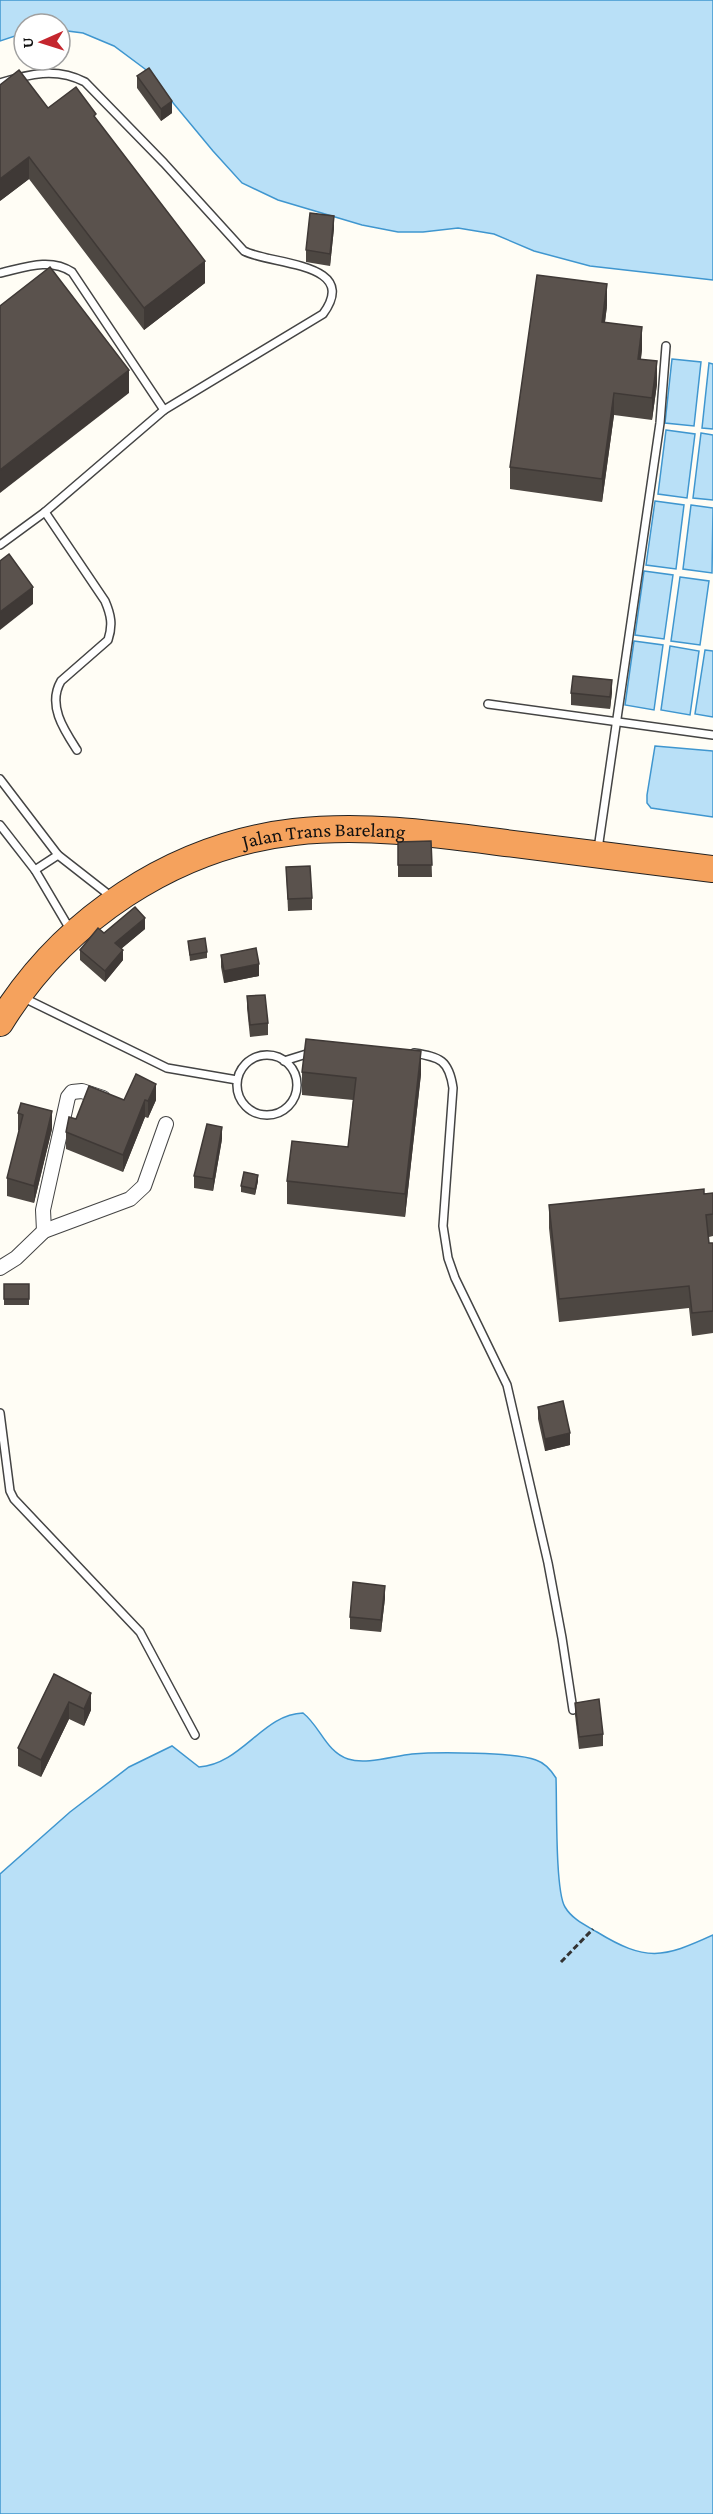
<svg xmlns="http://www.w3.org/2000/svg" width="713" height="2514" font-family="'Crimson Pro',serif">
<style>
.water{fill:#b9e0f7;stroke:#3f96cf;stroke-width:1.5}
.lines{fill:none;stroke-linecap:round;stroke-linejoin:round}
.lane-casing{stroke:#444;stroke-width:10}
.street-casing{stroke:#444;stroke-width:16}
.highway-casing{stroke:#222;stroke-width:28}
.path{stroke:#333;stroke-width:3;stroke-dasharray:6 3;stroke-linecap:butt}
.lane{stroke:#fff;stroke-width:7}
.street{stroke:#fff;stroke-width:14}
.highway{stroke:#f5a25d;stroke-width:26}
.wall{fill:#4d4742}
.shaded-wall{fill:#3f3936}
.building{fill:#5a524d;stroke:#3f3936;stroke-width:1.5}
.labels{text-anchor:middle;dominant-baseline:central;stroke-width:6;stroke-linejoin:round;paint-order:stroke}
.street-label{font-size:20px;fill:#111;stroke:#fff}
</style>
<rect width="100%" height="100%" fill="#fffdf5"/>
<g class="water">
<path d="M0,0H713V280L590,266L534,251L494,234L458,228L423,232H398L362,225L278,200L242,183L213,151L145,69L114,46L83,33L60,30V24H24V33L0,41Z"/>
<path d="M672,359L701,362L694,426L665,423Z"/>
<path d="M709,363L713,364V429L702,428Z"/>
<path d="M666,430L695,434L687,498L658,494Z"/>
<path d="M701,433L713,435V500L693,498Z"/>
<path d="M655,501L684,505L676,569L646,565Z"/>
<path d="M691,505L713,508L712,573L683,569Z"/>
<path d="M644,571L673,575L664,639L635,635Z"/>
<path d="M680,577L709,581L700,645L671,641Z"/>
<path d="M634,641L663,645L654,710L625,705Z"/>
<path d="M670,646L699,651L690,715L661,710Z"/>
<path d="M705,650L713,651V717L695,714Z"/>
<path d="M655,746L713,751V817L651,808L647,803V795Z"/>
<path d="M303,1713C320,1726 326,1752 348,1759C366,1765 393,1756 412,1754C436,1752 515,1752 536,1760C545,1763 551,1770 556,1778C557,1802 555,1891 565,1907C572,1919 585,1925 597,1932C646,1962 663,1958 713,1935V2514H0V1874L70,1812L129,1767L172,1746L199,1767C242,1764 263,1714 303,1713Z"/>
</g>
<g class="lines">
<g class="lane-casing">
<g id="lane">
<path d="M0,83C29,74 56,67 85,82L164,163L244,251C271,265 361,262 323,314L164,410L45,512L0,545"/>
<path d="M0,273C23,268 50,257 72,272L164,410"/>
<path d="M45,512L105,601C111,615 113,625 108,640L61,681C47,705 64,730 77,750"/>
<path d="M488,704L713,735"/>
<path d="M0,779L58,855L113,898"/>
<path d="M0,825L35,870L71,931"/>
<path d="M598,849L660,423L666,346"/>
<path d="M35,870L58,855"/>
<path d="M24,998L167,1068L237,1080"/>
<path d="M414,1053C440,1057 449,1060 453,1088L443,1226L448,1258L455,1278L507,1385L548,1563L562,1638L573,1710"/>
<circle cx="267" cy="1085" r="30"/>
<path d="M284,1061L313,1052"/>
<path d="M0,1413L10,1491L14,1499L140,1632L195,1735"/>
</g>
</g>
<g class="street-casing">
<g id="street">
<path d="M44,1231L43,1210L68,1097L72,1092L82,1091L103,1098"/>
<path d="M0,1268L16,1258L44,1231L130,1199L144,1186L166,1124"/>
</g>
</g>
<g class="highway-casing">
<g id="highway">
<path id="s1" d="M0,1023C63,920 173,846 294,832C365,824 436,834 506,843C575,852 644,860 713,869"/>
</g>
</g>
<path class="path" d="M561,1962L593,1929"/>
<use href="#lane" class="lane"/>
<use href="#street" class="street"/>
<use href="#highway" class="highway"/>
</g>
<g class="wall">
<path d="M137,76L172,113L161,121L137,88Z"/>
<path d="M48,108L96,119L205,283L144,330L29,179L0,201Z"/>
<path d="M334,228L330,266L306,262V250Z"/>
<path d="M607,306L605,322L642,349L641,359L657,384L652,420L614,415L602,502L510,489V467Z"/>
<path d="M612,692L610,709L571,705V693Z"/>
<path d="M431,841L432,877H398V842Z"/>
<path d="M286,867L312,898V910L288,911Z"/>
<path d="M145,929L122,948L123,960L105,982L80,960V950L104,933Z"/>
<path d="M188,941L207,952V958L190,961Z"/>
<path d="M221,955L259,976L224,983L221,967Z"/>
<path d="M247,996L268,1023V1035L250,1037L247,1008Z"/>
<path d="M302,1072L421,1074L405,1217L287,1204V1181L348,1147L353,1100L302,1095Z"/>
<path d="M124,1100H156L148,1118L145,1117L123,1172L66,1149V1132L76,1119Z"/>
<path d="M18,1113L52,1129L34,1203L7,1196V1178L19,1131L18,1130Z"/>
<path d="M222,1139L213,1191L194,1188V1176Z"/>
<path d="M258,1181L255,1195L241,1192V1186Z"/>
<path d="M713,1193V1236L709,1237V1243H713V1333L692,1336L689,1308L559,1322L549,1228V1205Z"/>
<rect x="4" y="1284" width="25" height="21"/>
<path d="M538,1407L570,1445L545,1451L538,1419Z"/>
<path d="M385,1598L381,1632L350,1629V1617Z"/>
<path d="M54,1674L91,1710L84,1726L69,1719L41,1777L18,1766V1748Z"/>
<path d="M575,1703L603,1734V1746L579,1749L575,1715Z"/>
</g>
<g class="shaded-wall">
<path d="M172,101V113L161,121V109Z"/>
<path d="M29,157V179L0,201V179Z"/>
<path d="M334,216V228L330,266V254Z"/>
<path d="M205,261V283L144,330V308Z"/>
<path d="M607,284V306L602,344V322Z"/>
<path d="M642,327V349L638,381V359Z"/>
<path d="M657,361V384L652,420V398Z"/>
<path d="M129,370V393L0,493V470Z"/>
<path d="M614,393V415L602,502V479Z"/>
<path d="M33,587V604L0,630V612Z"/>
<path d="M612,680V692L610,709V697Z"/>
<path d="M145,918V929L115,954V943Z"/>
<path d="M123,950V960L105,982V971Z"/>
<path d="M259,964V976L224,983V971Z"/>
<path d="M421,1051V1074L405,1217V1194Z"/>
<path d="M156,1084V1100L148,1118V1101Z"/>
<path d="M145,1100V1117L123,1172V1155Z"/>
<path d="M52,1111V1129L34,1203V1186Z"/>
<path d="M222,1127V1139L213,1191V1179Z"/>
<path d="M258,1175V1181L255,1195V1189Z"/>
<path d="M570,1433V1445L545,1451V1439Z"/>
<path d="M385,1586V1598L381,1632V1620Z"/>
<path d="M91,1693V1710L84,1726V1709Z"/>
<path d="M69,1702V1719L41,1777V1760Z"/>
</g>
<g class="building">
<path d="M149,68L172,101L161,109L137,76Z"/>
<path d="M19,70L48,108L76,87L96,114L94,116L205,261L144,308L29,157L0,179V85Z"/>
<path d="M310,213L334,216L330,254L306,250Z"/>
<path d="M50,267L129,370L0,470V306Z"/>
<path d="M537,275L607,284L602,322L642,327L638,359L657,361L652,398L614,393L602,479L510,467Z"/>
<path d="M9,554L33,587L0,612V561Z"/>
<path d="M573,676L612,680L610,697L571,693Z"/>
<path d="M431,841L432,865H398V842Z"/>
<path d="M310,866L312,898L288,899L286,867Z"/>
<path d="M135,907L145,918L115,943L123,950L105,971L80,950L98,928L104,933Z"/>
<path d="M205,938L207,952L190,955L188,941Z"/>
<path d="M256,948L259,964L224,971L221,955Z"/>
<path d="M265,995L268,1023L250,1025L247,996Z"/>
<path d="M306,1039L421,1051L405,1194L287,1181L292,1141L348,1147L356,1078L302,1072Z"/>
<path d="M136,1074L156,1084L148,1101L145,1100L123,1155L66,1132L69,1117L76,1119L89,1086L124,1100Z"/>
<path d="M21,1103L52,1111L34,1186L7,1178L23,1115L18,1113Z"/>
<path d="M207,1124L222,1127L213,1179L194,1176Z"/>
<path d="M244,1172L258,1175L255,1189L241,1186Z"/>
<path d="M704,1189V1194L713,1193V1214L706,1215L709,1243H713V1311L692,1313L689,1286L559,1299L549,1205Z"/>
<rect x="4" y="1284" width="25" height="15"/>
<path d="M563,1401L570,1433L545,1439L538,1407Z"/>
<path d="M353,1582L385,1586L381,1620L350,1617Z"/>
<path d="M54,1674L91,1693L84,1709L69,1702L41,1760L18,1748Z"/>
<path d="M599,1699L603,1734L579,1737L575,1703Z"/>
</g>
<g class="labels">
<g class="street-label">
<text stroke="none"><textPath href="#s1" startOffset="392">Jalan Trans Barelang</textPath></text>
</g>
</g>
<g transform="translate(42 42) rotate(267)"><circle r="28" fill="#ffffff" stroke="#a0a0a0" stroke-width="1.5"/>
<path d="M0-4.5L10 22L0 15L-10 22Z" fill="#c4262e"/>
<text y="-9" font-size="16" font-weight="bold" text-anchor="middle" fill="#111111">U</text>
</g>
</svg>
